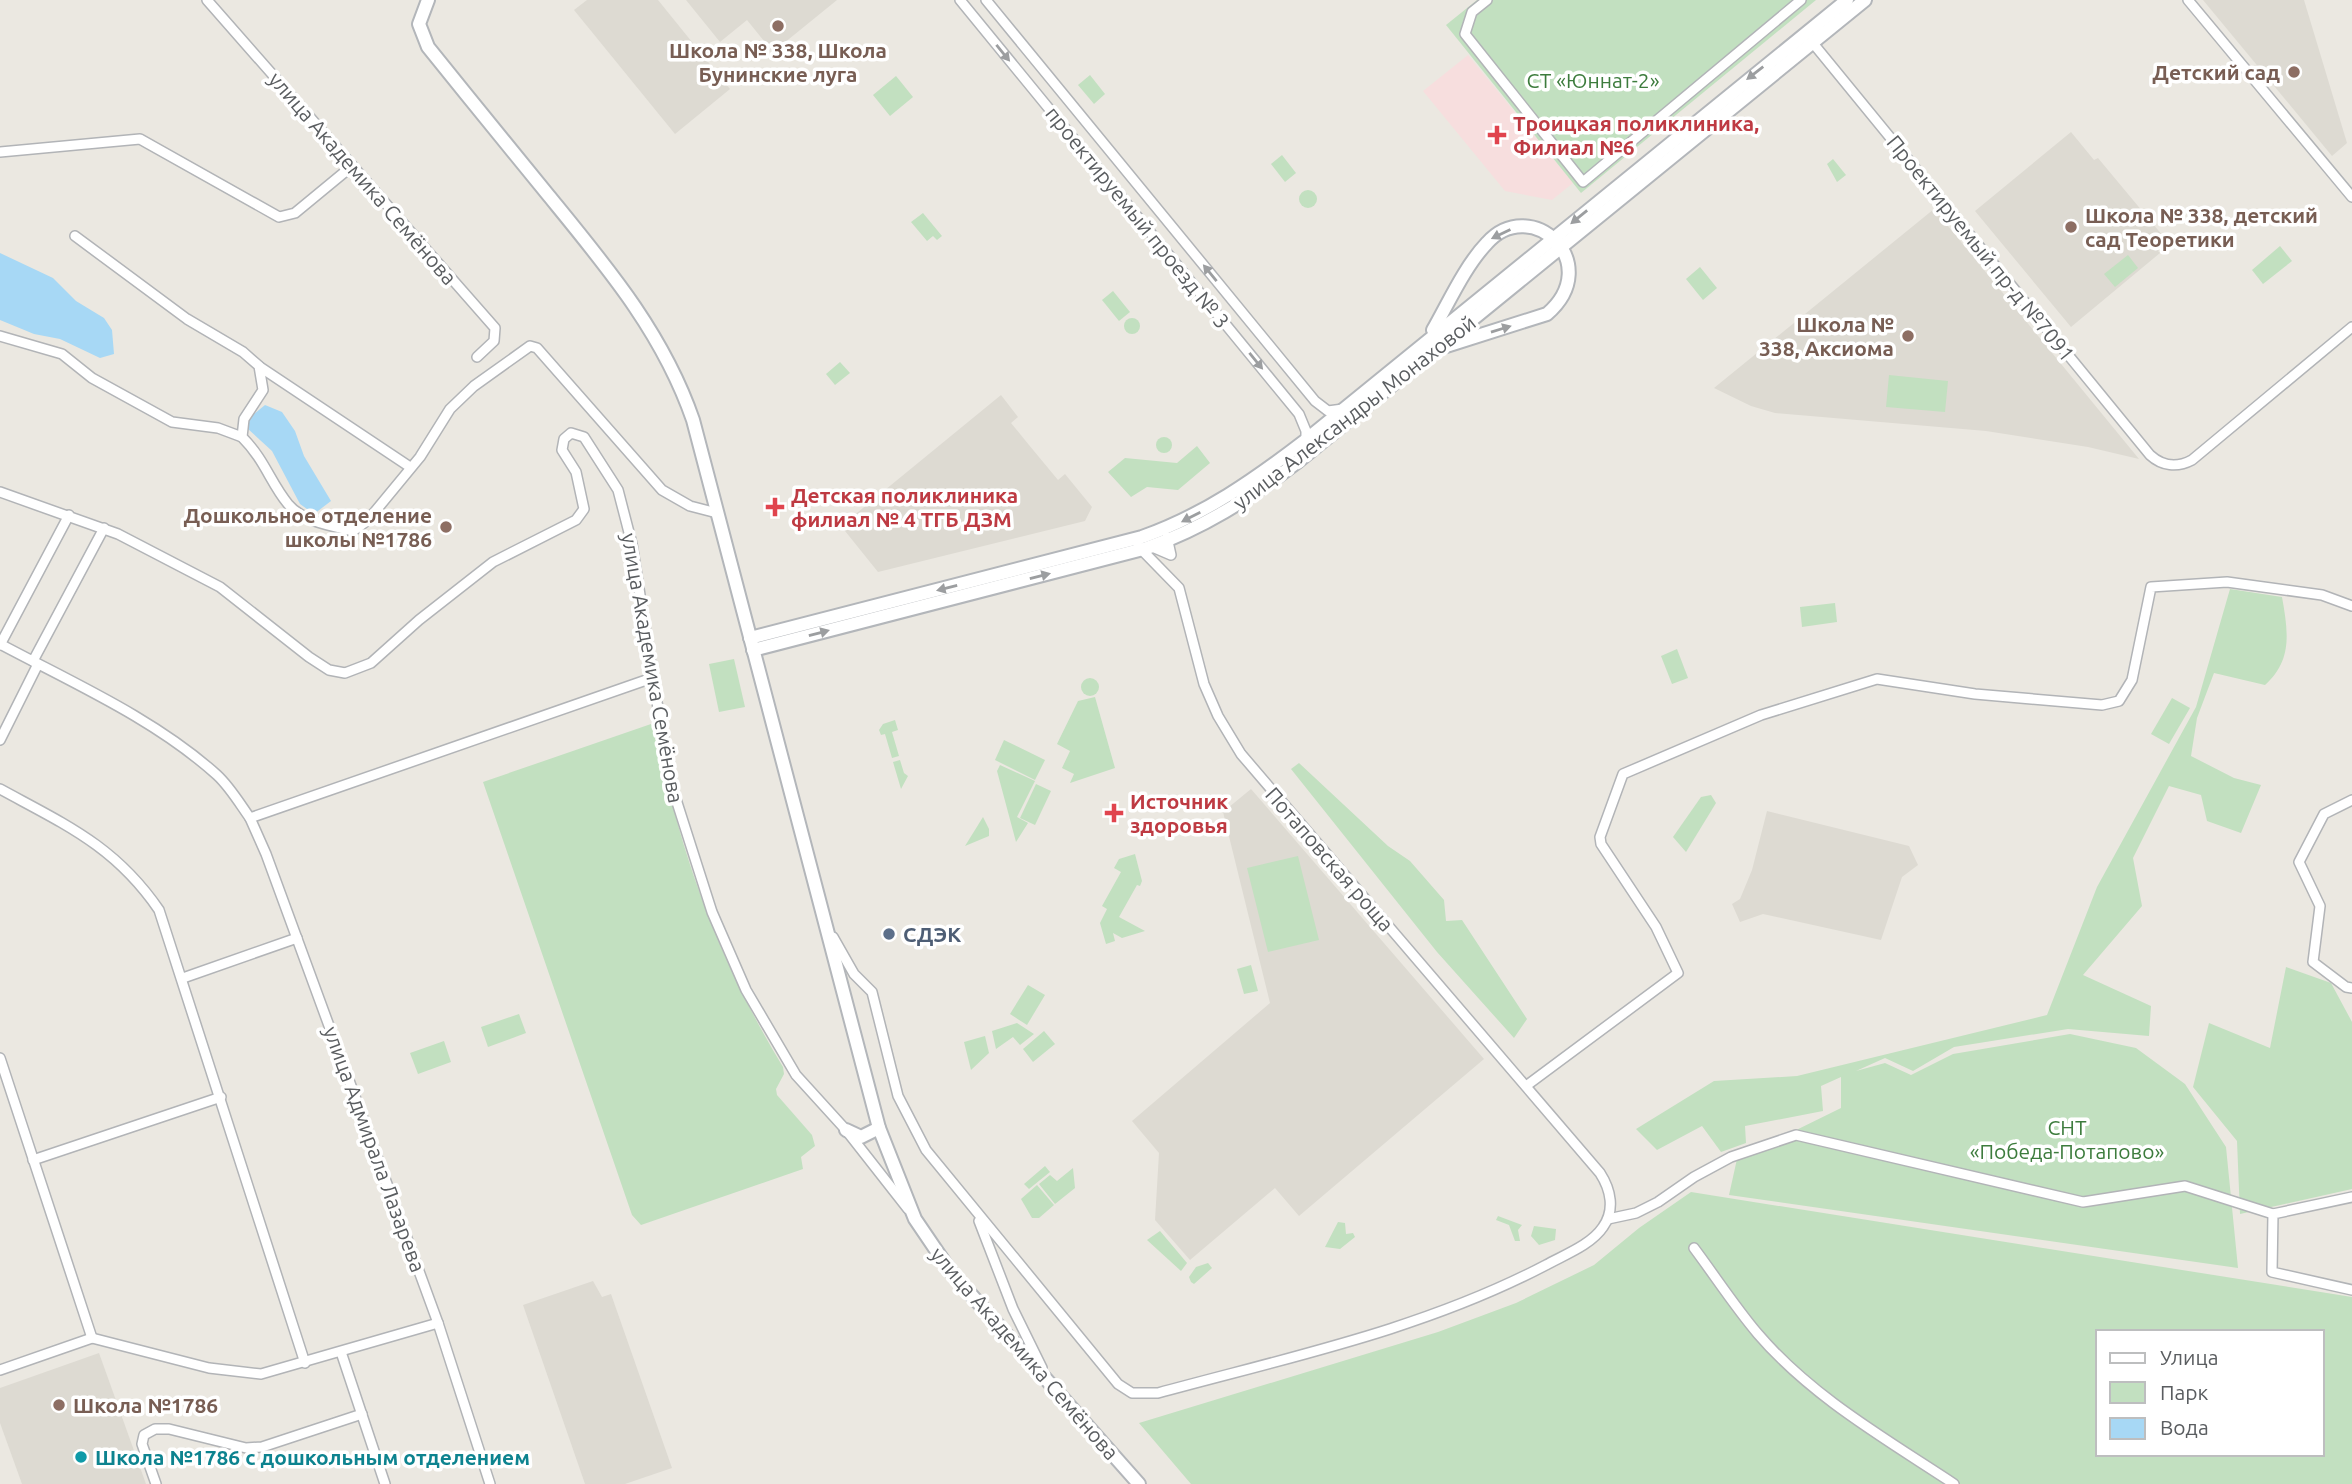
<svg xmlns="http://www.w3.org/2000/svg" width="2352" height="1484" font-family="Ubuntu,sans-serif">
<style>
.education{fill:#dddad2}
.medical{fill:#f7dede}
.green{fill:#c2e0c0;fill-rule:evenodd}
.water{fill:#a7d8f5}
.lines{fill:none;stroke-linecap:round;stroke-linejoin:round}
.street-casing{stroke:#b2b4b7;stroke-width:12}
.secondary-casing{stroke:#b3b6ba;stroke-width:16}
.street{stroke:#fff;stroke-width:9}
.secondary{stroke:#fff;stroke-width:12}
.oneway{fill:#9c9ea0}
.education-dot{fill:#8d6e63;stroke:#fff;stroke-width:2.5}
.health-dot{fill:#e0444e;stroke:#fff;stroke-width:2.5}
.service-dot{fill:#5c6f8a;stroke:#fff;stroke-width:2.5}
.culture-dot{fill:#0f9aa8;stroke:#fff;stroke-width:2.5}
.labels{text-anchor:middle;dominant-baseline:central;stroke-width:7;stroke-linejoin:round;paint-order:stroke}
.education-label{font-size:21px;font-weight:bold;fill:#785e54;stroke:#fff;text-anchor:end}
.park-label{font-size:21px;fill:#3d7c3d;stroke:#fff}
.health-label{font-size:21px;font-weight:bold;fill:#be3a42;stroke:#fff;text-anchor:start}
.street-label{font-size:21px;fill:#5a5d60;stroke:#fff}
.service-label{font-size:21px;font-weight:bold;fill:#4e5e75;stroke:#fff;text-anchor:start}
.culture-label{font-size:21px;font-weight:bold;fill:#0d838f;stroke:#fff;text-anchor:start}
</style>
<rect width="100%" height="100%" fill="#ebe8e1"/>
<g class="education">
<path d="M587,0H658L730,89L675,134L574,10Z"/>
<path d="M686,0H837L773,52L747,20L720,42Z"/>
<path d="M2203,0H2304L2347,143L2332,156Z"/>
<path d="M2071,132L2094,160L2098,158L2168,242L2158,251L2160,253L2071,327L1975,211Z"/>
<path d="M1934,209L2139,459L2088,447L1986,431L1775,413L1751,406L1714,388Z"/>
<path d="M1001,395L1018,417L1011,423L1029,445L1058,480L1065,474L1092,507L1085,521L878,572L841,526Z"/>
<path d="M1251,789L1484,1059L1299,1216L1275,1188L1190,1260L1155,1220L1159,1153L1132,1121L1270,1003L1223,812Z"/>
<path d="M1767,811L1909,846L1918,865L1902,877L1881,940L1763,914L1740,922L1732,904L1740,899L1752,870Z"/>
<path d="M593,1281L602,1297L611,1294L672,1468L625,1484H585L523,1305Z"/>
<path d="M99,1353L146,1484H22L0,1423V1388Z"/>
</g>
<path class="medical" d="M1468,55L1573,183L1552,200L1505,191L1423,91Z"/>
<g class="green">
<path d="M1477,0H1816L1581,193L1446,25Z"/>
<path d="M1090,75L1105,94L1094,104L1078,85Z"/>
<path d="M896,76L913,97L890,116L873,95Z"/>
<path d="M1282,155L1296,173L1285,182L1271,164Z"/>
<path d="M1833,159L1846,175L1837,182L1827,164Z"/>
<circle cx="1308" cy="199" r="9"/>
<path d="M923,213L942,236L937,240L933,236L927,241L911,222Z"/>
<path d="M2280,246L2292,261L2263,284L2252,270Z"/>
<path d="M2128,255L2138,268L2115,287L2104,274Z"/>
<path d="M1700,267L1717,288L1703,300L1686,279Z"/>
<path d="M1113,291L1130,312L1119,321L1102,300Z"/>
<circle cx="1132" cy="326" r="8"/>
<path d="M840,362L850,373L835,385L826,374Z"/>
<path d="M1889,375L1948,381L1945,412L1886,407Z"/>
<circle cx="1164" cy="445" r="8"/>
<path d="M1197,446L1210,463L1178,490L1147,487L1131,497L1108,472L1125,458L1177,463Z"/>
<path d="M2230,589L2282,597C2288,631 2293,660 2265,685L2214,673L2197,718L2191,756L2234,778L2261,785L2241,833L2207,821L2201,795L2169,786L2133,858L2142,906L2083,975L2151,1006L2149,1036L2068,1029L1954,1047L1913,1071L1885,1058L1856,1071L1885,1063L1911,1075L1953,1054L2070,1034L2136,1048L2185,1084L2226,1147L2238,1268L1729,1195L1737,1159L1841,1108V1077L1821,1086L1823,1111L1745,1126L1746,1143L1721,1152L1702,1126L1657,1150L1636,1129L1714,1081L1797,1076L2047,1015L2097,887L2196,707Z"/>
<path d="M1835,603L1837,622L1802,627L1800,607Z"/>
<path d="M1677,649L1688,678L1672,684L1661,656Z"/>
<path d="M734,659L745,707L719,712L709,664Z"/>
<circle cx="1090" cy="687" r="9"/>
<path d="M1095,697L1115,768L1070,783L1074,774L1062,768L1070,751L1057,744L1078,701Z"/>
<path d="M2172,698L2190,708L2169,744L2151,734Z"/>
<path d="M895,720L898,730L892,732L899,756L892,758L885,734L881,735L879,730L883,724Z"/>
<path d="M651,724L657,733C678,851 721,965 783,1067L784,1074L776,1089L777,1095L812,1135L815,1146L801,1157L803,1169L641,1225L632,1215L483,782Z"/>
<path d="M1004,740L1045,760L1035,780L995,760Z"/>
<path d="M900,760L904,773L908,776L901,789L893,762Z"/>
<path d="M1299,763L1388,846L1410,861L1444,900L1446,921L1462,920L1527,1019L1514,1038L1437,952L1291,769Z"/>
<path d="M1000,765L1035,781L1017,817L1028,823L1016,842L997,771Z"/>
<path d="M1036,784L1051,791L1035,825L1020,818Z"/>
<path d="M1711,795L1716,803L1686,852L1673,837L1701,797Z"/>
<path d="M983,817L989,829V836L965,846Z"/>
<path d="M1135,854L1142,881L1140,886L1137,885L1119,917L1145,931L1122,938L1113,933L1115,941L1106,944L1100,923L1107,909L1102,906L1121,872L1114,868L1119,859Z"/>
<path d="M1298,856L1319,940L1268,952L1247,868Z"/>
<path d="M1251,965L1258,991L1244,994L1237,969Z"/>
<path d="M2286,967L2331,983L2352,1022V1189L2240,1214L2237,1141L2193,1087L2209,1023L2270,1048Z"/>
<path d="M1028,985L1045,995L1027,1025L1010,1014Z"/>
<path d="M519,1014L526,1033L488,1047L481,1027Z"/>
<path d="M1017,1023L1034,1034L1020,1045L1013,1037L996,1049L992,1031Z"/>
<path d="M1044,1031L1055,1044L1033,1062L1023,1049Z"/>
<path d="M985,1036L989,1053L971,1070L964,1042Z"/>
<path d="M444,1041L451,1062L418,1074L410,1053Z"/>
<path d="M1045,1166L1050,1172L1029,1189L1024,1184Z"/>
<path d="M1073,1168L1075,1188L1055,1204L1039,1184L1050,1175L1057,1181Z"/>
<path d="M1037,1185L1054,1205L1039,1218H1032L1021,1199Z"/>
<path d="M1691,1192L2352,1297V1484H1191L1139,1423L1438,1332L1516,1303L1594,1265L1639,1228ZM2098,1332H2322V1454H2098Z"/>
<path d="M1498,1216L1522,1225L1518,1230L1520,1241H1515L1509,1225L1496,1220Z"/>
<path d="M1338,1222L1345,1223L1346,1234L1353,1233L1355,1237L1340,1249L1325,1247Z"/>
<path d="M1534,1226L1556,1229L1555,1240L1539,1245L1531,1236Z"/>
<path d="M1160,1231L1187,1263L1181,1271L1147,1240Z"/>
<path d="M1208,1263L1212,1268L1194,1284L1191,1282L1189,1277L1196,1267Z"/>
</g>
<g class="water">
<path d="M0,253L53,278L76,301L104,318L112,330L114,354L100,358L60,339L34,334L0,320Z"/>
<path d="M265,405L282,412L295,431L304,456L331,501L314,514L300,504L272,451L247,428L249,418Z"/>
</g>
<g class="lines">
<g class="street-casing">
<g id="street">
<path d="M207,0L495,328L494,341L477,357"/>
<path d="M960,0L1299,414L1306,431V440"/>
<path d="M986,0L1315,401L1328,411L1343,409"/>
<path d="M1487,0L1472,12L1465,34L1583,182L1801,0"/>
<path d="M2188,0L2352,197"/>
<path d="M1812,42L2150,455C2162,466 2177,468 2192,460L2352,327"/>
<path d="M0,152L140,139L279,217L295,213L352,166"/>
<path d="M75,236L187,319L243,352L259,366L263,390L244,419L242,437C265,460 270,482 288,504C303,522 332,526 353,531L368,520L420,457L450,409L474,386L530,346L537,348L662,490L690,506L717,513"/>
<path d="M0,336L62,354L92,378L172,422L218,428L242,437"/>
<path d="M260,367L410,467"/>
<path d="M0,492L118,534L220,587L309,657L329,670L345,673L371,663L419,620L493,562L576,520L584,509L576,472L562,450L564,439L571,433L584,437L618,490L632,544L656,697L674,793L712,912L746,990L796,1075L846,1130L908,1209"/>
<path d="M1150,546L1171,555L1167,537"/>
<path d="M0,644C73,683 155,719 217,775C230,787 240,804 250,818"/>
<path d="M0,645L69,515"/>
<path d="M33,661L104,528"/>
<path d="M0,740L38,664"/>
<path d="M0,789C66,825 115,846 159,910L305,1363"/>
<path d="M2352,800L2324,814L2299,862L2320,906L2313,962L2346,987L2352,988"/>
<path d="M833,937L854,974L872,992L898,1096L926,1150L1118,1384L1132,1393H1158C1290,1357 1424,1329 1546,1265C1564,1255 1591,1245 1603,1227C1615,1210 1611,1190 1600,1173L1241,754L1218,716L1204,684L1179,588L1138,546"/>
<path d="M183,978L297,938"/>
<path d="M0,1058L92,1338"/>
<path d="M1526,1086L1678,973L1656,927L1601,844L1600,837L1623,774L1761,715L1877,679L1975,694L2102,705L2119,701L2132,680L2151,587L2227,582L2322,595L2352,606"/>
<path d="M33,1160L221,1097"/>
<path d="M2352,1197L2273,1214L2272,1272L2352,1290"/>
<path d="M1608,1219L1636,1213L1658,1202L1694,1177L1731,1157L1796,1135L2083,1202L2185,1186L2273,1214"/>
<path d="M979,1221L1013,1309L1042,1368"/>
<path d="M1694,1248C1715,1276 1735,1307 1758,1334C1812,1397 1886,1439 1954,1484"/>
<path d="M341,1352L385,1484"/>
<path d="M0,1370L92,1338L209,1368L261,1374L438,1323"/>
<path d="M156,1484L142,1444L144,1435L155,1429H169L246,1448L262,1447L362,1414"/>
<path d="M490,1484L438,1323L266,854L250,818L652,678"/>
</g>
</g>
<g class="secondary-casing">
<g id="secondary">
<path d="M428,0L419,24L428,47C468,97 509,147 549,196C607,267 663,333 693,420L879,1128L915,1219L951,1272L1139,1484"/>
<path d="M1433,330C1449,302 1465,266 1487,243C1531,194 1606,263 1547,314L1443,347"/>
<path d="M750,638L1142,537C1204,515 1254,480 1306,440L1847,0"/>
<path d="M753,650L1147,548C1203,528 1249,499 1296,463L1865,0"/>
<path d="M846,1130L861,1137L879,1128"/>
</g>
</g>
<use href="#street" class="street"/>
<use href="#secondary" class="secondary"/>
</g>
<defs><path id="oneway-solid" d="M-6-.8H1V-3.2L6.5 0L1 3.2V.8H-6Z" transform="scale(1.75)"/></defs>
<g class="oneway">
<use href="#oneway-solid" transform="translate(1003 53) rotate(51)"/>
<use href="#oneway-solid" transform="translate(1755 73) rotate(142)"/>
<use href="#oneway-solid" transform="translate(1579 217) rotate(141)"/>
<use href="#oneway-solid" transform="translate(1501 234) rotate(154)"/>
<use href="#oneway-solid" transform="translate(1210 273) rotate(-129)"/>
<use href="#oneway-solid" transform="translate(1501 329) rotate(-17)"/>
<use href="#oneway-solid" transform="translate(1256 361) rotate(51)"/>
<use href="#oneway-solid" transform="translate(1191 517) rotate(153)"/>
<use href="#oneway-solid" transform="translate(1040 576) rotate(-14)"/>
<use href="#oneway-solid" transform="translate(947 588) rotate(166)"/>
<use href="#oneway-solid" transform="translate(819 633) rotate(-15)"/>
</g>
<g class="education-dot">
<circle cx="778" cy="26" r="7"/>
<circle cx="2294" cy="72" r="7"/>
<circle cx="2071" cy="227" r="7"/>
<circle cx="1908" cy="336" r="7"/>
<circle cx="446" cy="527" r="7"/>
<circle cx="59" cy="1405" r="7"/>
</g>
<g class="health-dot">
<path d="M1493.5 124.5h7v7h7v7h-7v7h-7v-7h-7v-7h7z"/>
<path d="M771.5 496.5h7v7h7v7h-7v7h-7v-7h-7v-7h7z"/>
<path d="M1110.5 802.5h7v7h7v7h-7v7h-7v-7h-7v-7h7z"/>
</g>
<circle class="service-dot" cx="889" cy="934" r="7"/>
<circle class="culture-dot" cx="81" cy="1457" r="7"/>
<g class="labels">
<g class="education-label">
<text x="778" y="50" text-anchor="middle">Школа № 338, Школа<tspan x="778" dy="24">Бунинские луга</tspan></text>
<text x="2280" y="72">Детский сад</text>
<text x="2085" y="215" text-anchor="start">Школа № 338, детский<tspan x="2085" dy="24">сад Теоретики</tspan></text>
<text x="1894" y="324">Школа №<tspan x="1894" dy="24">338, Аксиома</tspan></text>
<text x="432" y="515">Дошкольное отделение<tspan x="432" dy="24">школы №1786</tspan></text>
<text x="73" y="1405" text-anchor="start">Школа №1786</text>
</g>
<g class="park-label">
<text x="1593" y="80">СТ «Юннат-2»</text>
<text x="2067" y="1127">СНТ<tspan x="2067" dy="24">«Победа-Потапово»</tspan></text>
</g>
<g class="health-label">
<text x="1513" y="123">Троицкая поликлиника,<tspan x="1513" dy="24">Филиал №6</tspan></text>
<text x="791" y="495">Детская поликлиника<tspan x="791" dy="24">филиал № 4 ТГБ ДЗМ</tspan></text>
<text x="1130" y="801">Источник<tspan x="1130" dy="24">здоровья</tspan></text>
</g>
<g class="street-label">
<text transform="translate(363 178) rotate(49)">улица Академика Семёнова</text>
<text transform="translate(1138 217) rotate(51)">проектируемый проезд № 3</text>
<text transform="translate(1981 248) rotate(51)">Проектируемый пр-д №7091</text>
<text transform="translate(1354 412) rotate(-38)">улица Александры Монаховой</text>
<text transform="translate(653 668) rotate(80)">улица Академика Семёнова</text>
<text transform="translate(1330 859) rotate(49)">Потаповская роща</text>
<text transform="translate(375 1149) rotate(70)">улица Адмирала Лазарева</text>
<text transform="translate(1025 1353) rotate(49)">улица Академика Семёнова</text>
</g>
<g class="service-label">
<text x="903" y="934">СДЭК</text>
</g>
<g class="culture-label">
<text x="95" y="1457">Школа №1786 с дошкольным отделением</text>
</g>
</g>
<rect x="2096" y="1330" width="228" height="126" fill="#ffffff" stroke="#bdbebf" stroke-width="2"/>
<rect x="2110" y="1353" width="35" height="10" fill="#ffffff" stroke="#bdbebf" stroke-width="2"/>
<text x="2160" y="1365" font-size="21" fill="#5a5d60">Улица</text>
<rect x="2110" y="1382" width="35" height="21" fill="#c2e0c0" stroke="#bdbebf" stroke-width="2"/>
<text x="2160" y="1400" font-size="21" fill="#5a5d60">Парк</text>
<rect x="2110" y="1418" width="35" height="21" fill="#a7d8f5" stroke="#bdbebf" stroke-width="2"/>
<text x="2160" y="1435" font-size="21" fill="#5a5d60">Вода</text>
</svg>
